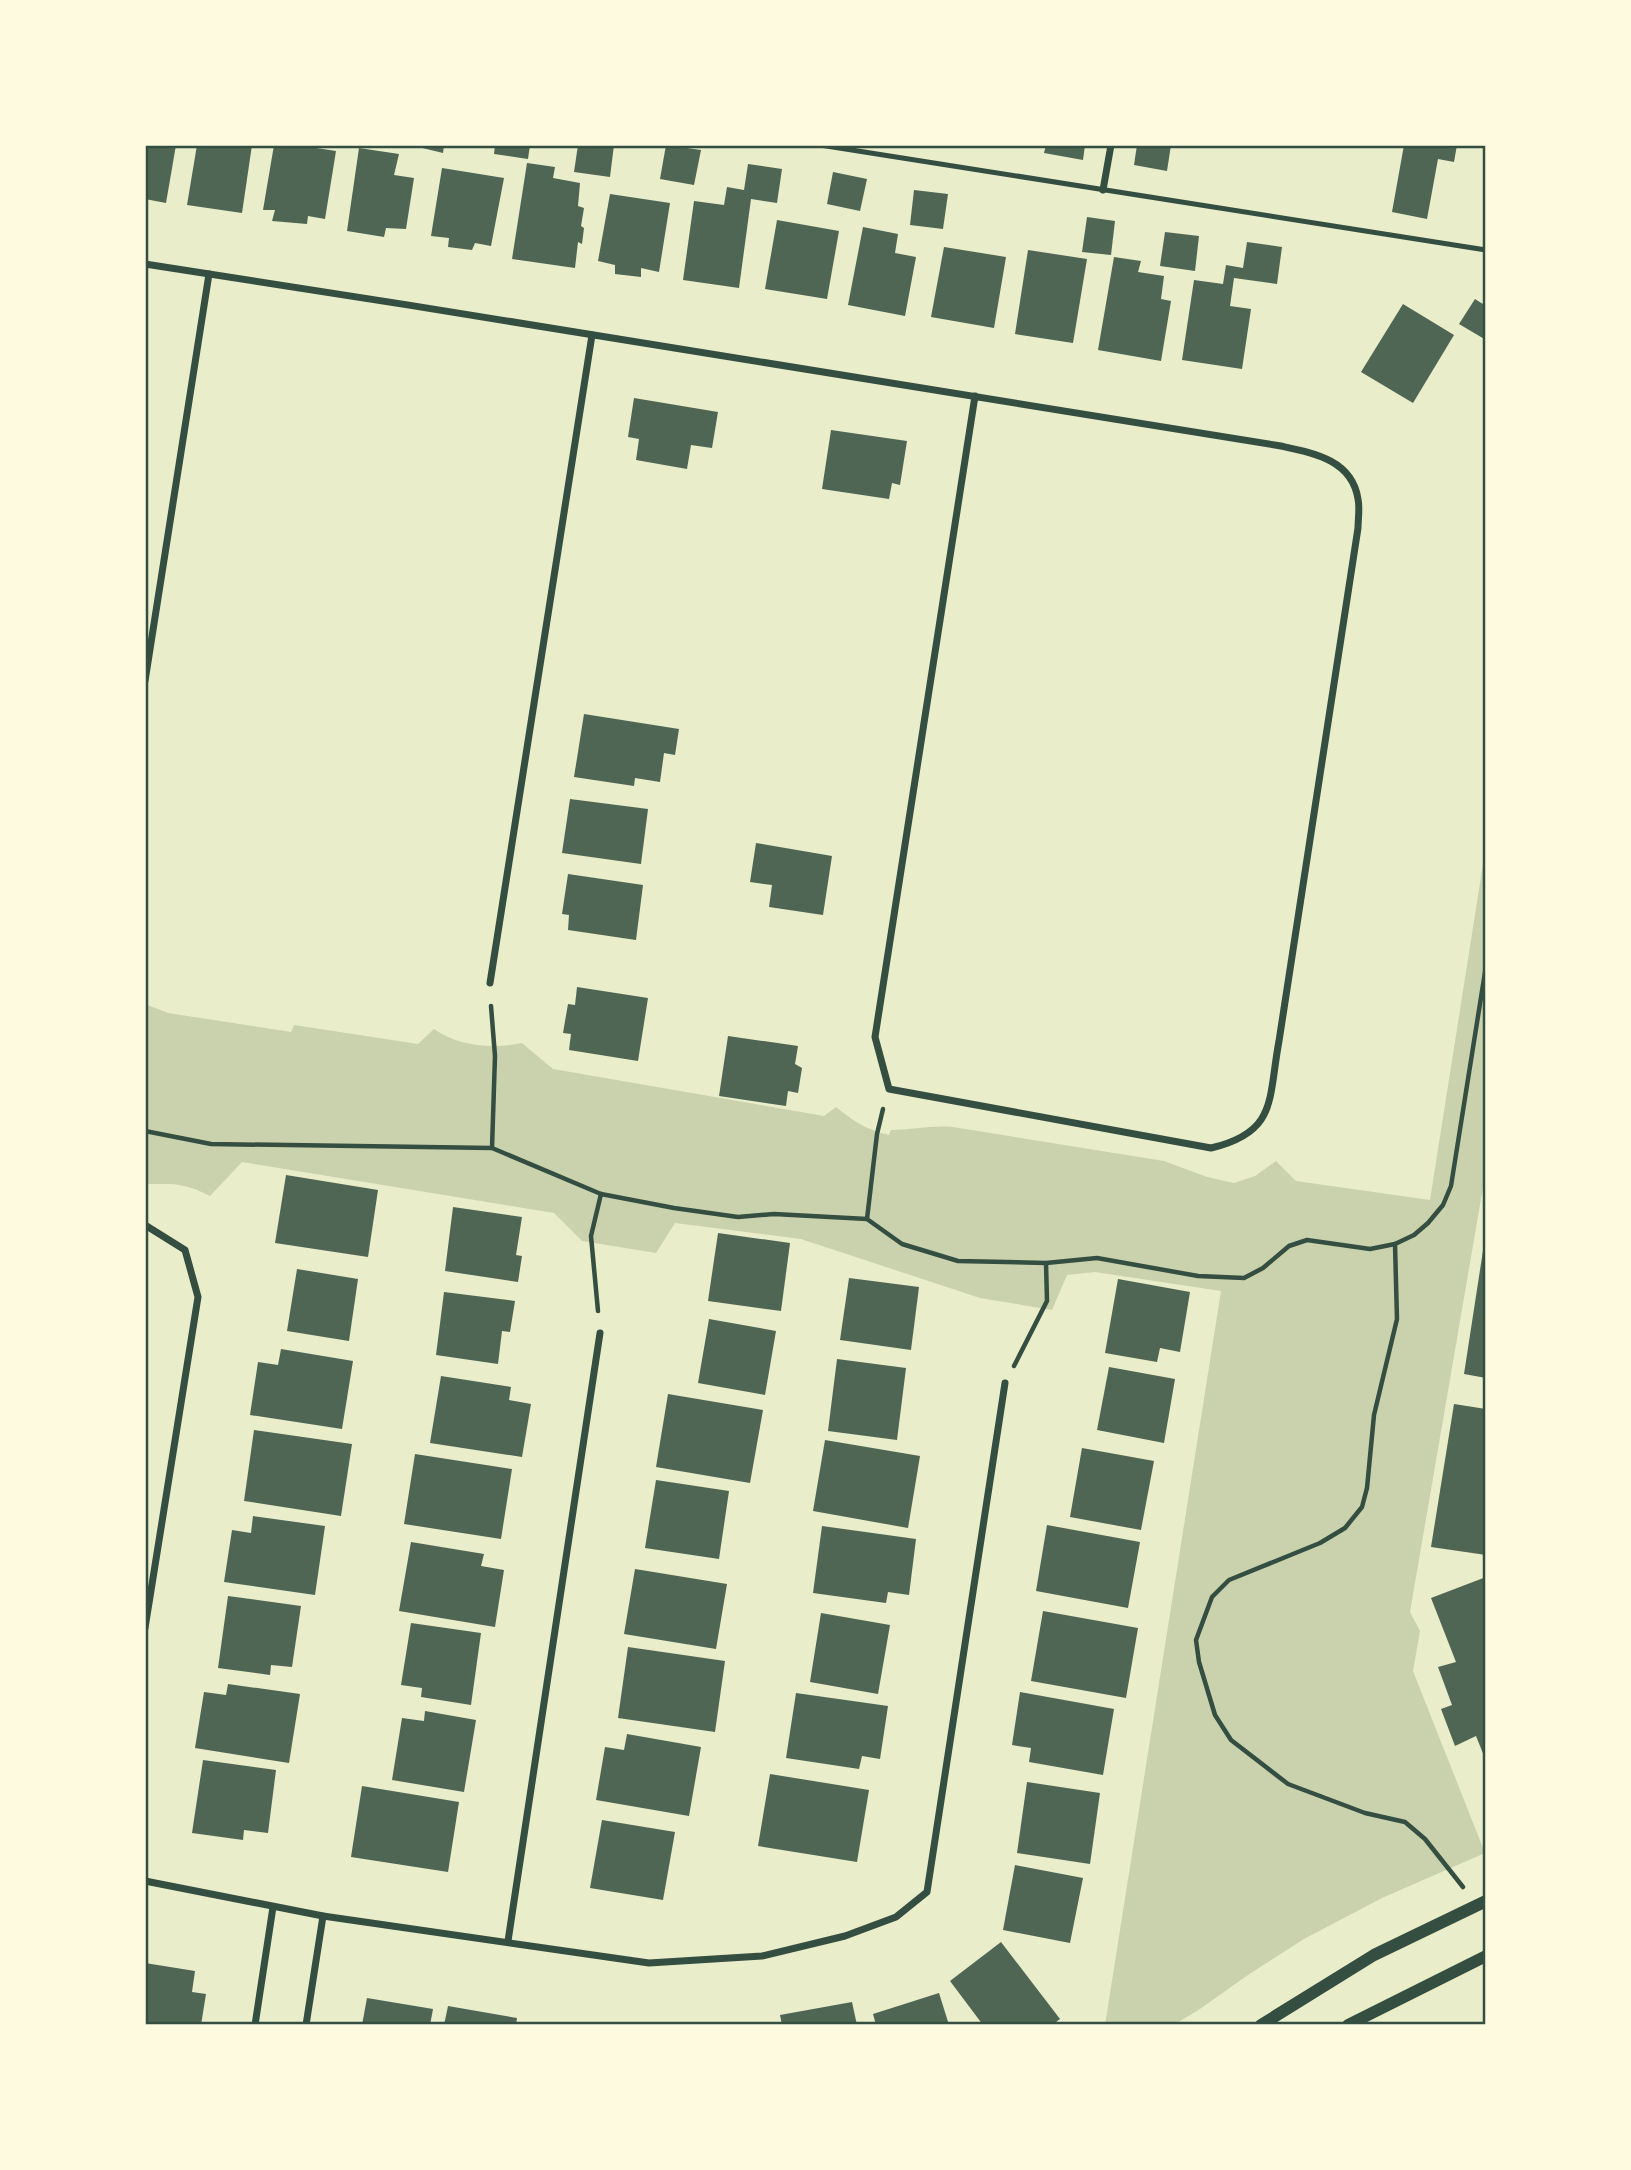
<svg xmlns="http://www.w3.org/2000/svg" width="1631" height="2170" font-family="Signika,sans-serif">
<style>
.green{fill:#cad2ad}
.building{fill:#4f6655}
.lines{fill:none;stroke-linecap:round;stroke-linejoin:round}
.path{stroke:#344e41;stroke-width:4.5}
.service{stroke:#344e41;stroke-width:5}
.minor{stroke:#344e41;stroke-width:7}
.tertiary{stroke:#344e41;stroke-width:12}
.neatline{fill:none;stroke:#344e41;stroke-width:2.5}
</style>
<rect width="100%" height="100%" fill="#e9edc9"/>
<path class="green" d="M1486,845V1170L1410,1612L1420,1631L1413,1671L1485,1853L1382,1898L1304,1939L1248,1975L1197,2011L1173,2025H1105L1221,1291L1095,1272L1067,1275L1052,1310L980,1298L801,1239L675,1223L656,1253L582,1241L554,1213L242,1162L210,1196C183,1182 174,1184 145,1184V1004L168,1013L291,1032L294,1025L418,1044L434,1029C460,1047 492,1049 522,1043L553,1069L824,1116L836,1107C853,1121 867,1130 889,1135L891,1130C912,1130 932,1125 953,1127L1164,1161L1207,1177L1234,1183L1255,1176L1276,1161L1296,1181L1430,1200Z"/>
<g class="building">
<path d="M145,145H176L166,203L145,199Z"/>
<path d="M197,145H252L242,213L187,205Z"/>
<path d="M274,145H297L336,151L325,219L308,216L307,224L272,221L275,210H263Z"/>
<path d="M410,145H444L443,153Z"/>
<path d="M495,145H530L528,159L494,154Z"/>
<path d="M578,145H614L610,177L574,172Z"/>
<path d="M666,145L701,150L694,185L660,179Z"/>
<path d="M1046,145H1085L1083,160L1044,153Z"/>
<path d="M1137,145H1171L1167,171L1134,165Z"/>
<path d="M1404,145H1457L1454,162L1438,159L1427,219L1392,212Z"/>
<path d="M359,148L399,154L394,175L414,178L406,229L386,228L384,237L347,231Z"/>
<path d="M527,163L555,167L553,178L580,183L578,206L584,208L581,226L584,228L582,244L578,242L575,268L512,259Z"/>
<path d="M748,164L782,169L777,203L751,199L739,288L683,280L694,201L724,205L727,187L744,190Z"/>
<path d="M442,168L504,178L491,246L475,243L472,250L448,247L449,238L431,236Z"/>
<path d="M833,172L867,179L860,211L827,204Z"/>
<path d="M914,190L948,194L943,229L910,225Z"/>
<path d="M610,194L670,203L659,272L641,268V277L615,274V265L598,261Z"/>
<path d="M1087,217L1115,221L1111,255L1082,252Z"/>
<path d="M777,220L839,231L827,299L765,289Z"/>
<path d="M863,227L898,234L895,253L916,257L905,316L848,305Z"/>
<path d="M1165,232L1199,236L1195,271L1160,266Z"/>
<path d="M1247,242L1282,247L1277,284L1234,278L1230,306L1251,309L1242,369L1182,360L1194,280L1223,284L1226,265L1243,268Z"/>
<path d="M944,247L1006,257L994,328L931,317Z"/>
<path d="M1028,250L1087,259L1073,343L1015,334Z"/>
<path d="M1114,257L1141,261L1138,272L1164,276L1161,299L1171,301L1161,361L1098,350Z"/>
<path d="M1475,299L1486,306V340L1459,324Z"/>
<path d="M1403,304L1454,335L1413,403L1361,372Z"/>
<path d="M634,398L718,412L712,448L691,445L687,469L636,460L639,439L628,437Z"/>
<path d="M831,430L907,441L900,485L892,483L889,499L822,489Z"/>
<path d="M584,714L679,729L675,755L664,753L660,782L635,778L634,786L574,777Z"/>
<path d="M570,799L648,809L641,864L562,853Z"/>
<path d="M756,843L832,856L823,915L769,907L772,885L750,882Z"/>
<path d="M568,874L643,885L636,940L568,930L569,915L562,914Z"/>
<path d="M577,987L648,998L638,1061L569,1050L571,1034L563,1033L568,1004L575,1005Z"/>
<path d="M728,1036L798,1046L795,1064L802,1068L798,1093L788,1091L786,1106L719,1096Z"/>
<path d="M286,1175L378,1190L368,1257L275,1243Z"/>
<path d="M453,1207L522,1217L516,1255L522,1256L518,1282L445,1271Z"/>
<path d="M718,1233L790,1243L781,1311L708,1301Z"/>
<path d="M1484,1244H1486V1378L1464,1374Z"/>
<path d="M297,1269L358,1279L349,1341L287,1331Z"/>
<path d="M849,1278L919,1287L911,1350L840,1340Z"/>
<path d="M1118,1279L1190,1292L1180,1352L1160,1348L1157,1362L1105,1353Z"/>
<path d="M444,1292L515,1301L510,1332L502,1331L498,1364L436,1355Z"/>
<path d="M709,1319L776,1331L765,1395L698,1383Z"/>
<path d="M281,1349L353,1361L342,1429L250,1415L258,1362L278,1365Z"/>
<path d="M837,1359L906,1368L897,1440L828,1431Z"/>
<path d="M1109,1367L1175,1379L1164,1443L1097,1430Z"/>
<path d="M441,1376L511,1387L509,1400L531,1404L522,1457L430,1443Z"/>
<path d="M668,1394L763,1410L750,1483L656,1467Z"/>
<path d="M1454,1404L1486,1409V1555L1431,1547Z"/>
<path d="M254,1430L352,1444L341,1516L244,1501Z"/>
<path d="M825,1440L920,1456L908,1528L813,1511Z"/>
<path d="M1082,1448L1154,1461L1141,1530L1070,1517Z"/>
<path d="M415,1454L512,1469L501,1539L404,1524Z"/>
<path d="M656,1480L729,1491L719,1559L645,1548Z"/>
<path d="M253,1516L325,1526L315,1595L224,1582L232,1530L251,1533Z"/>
<path d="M1047,1525L1140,1542L1128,1608L1036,1591Z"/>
<path d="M822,1526L916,1539L909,1595L888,1592L886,1603L813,1593Z"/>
<path d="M411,1542L484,1554L481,1566L504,1570L495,1627L399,1611Z"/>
<path d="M635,1569L727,1584L716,1649L624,1634Z"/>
<path d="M1486,1577V1761L1476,1736L1455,1746L1441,1709L1452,1705L1438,1667L1456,1662L1431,1598Z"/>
<path d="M228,1596L301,1606L292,1667L271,1665L270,1675L218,1668Z"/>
<path d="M1043,1611L1138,1628L1126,1698L1031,1681Z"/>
<path d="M821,1613L890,1625L878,1694L810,1682Z"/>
<path d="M411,1623L481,1633L471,1705L421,1697L422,1688L401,1685Z"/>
<path d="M628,1647L725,1661L715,1732L618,1718Z"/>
<path d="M228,1684L300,1694L289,1763L195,1748L204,1692L226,1695Z"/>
<path d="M1020,1692L1114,1709L1103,1775L1029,1762L1031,1748L1012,1745Z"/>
<path d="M796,1693L888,1706L880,1759L862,1756L859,1769L786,1758Z"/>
<path d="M425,1711L476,1720L464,1792L392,1780L402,1718L424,1721Z"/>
<path d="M627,1734L701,1747L689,1816L596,1800L605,1747L624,1750Z"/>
<path d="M203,1760L276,1770L268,1833L244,1830L243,1840L192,1833Z"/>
<path d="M770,1774L869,1790L857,1862L758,1846Z"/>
<path d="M1027,1782L1100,1793L1090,1864L1017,1853Z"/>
<path d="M362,1786L459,1802L448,1872L351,1857Z"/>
<path d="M602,1820L675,1832L663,1900L590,1888Z"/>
<path d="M1015,1865L1083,1878L1070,1943L1003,1930Z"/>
<path d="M1001,1942L1060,2019L1052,2025H983L950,1981Z"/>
<path d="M145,1963L195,1971L192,1992L206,1994L201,2025H145Z"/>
<path d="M939,1993L949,2025H876L873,2014Z"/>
<path d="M367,1998L433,2009L430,2025H362Z"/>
<path d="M852,2002L857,2025H782L780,2015Z"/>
<path d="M448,2006L517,2018L516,2025H444Z"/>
</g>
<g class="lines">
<g class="path">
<path d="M491,1006L495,1056L492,1148"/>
<path d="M145,1131L211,1144L492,1148L601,1194L674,1208L738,1217L774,1214L867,1219L902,1244L958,1261L1046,1263L1097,1258L1198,1276L1244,1278L1263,1268L1289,1246L1307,1240L1370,1249L1395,1244L1414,1235L1428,1223L1443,1205L1451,1186L1486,966"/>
<path d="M867,1219L877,1134L883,1109"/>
<path d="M1395,1244L1397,1319L1374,1415L1367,1488L1362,1507L1345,1528L1320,1543L1229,1580L1212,1597L1196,1640L1199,1662L1215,1715L1231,1740L1288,1784L1365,1813L1405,1822L1425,1839L1463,1887"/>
<path d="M598,1311L591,1236L601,1194"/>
<path d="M1014,1366L1047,1301L1046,1263"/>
</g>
<path class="service" d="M820,145L1486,250"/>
<g class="minor">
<path d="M1103,190L1111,145"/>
<path d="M145,264C524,322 902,385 1281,446C1314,453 1352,460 1358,499C1360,508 1358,519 1358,528L1279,1041C1268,1099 1278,1132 1211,1148L889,1089L875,1037L975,396"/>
<path d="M145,681L209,274"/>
<path d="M490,983L592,335"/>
<path d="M145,1225L185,1250L198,1297L145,1628"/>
<path d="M145,1881L323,1916L649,1963L762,1956L845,1936L896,1917L927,1892L1005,1383"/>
<path d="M508,1941L600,1333"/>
<path d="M255,2025L273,1907"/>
<path d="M306,2025L323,1916"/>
</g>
<g class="tertiary">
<path d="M1261,2025L1374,1955L1486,1901"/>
<path d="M1348,2025L1486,1956"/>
</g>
</g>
<rect width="1631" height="2170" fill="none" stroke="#fefae0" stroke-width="294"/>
<rect x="147" y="147" width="1337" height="1876" class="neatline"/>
</svg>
